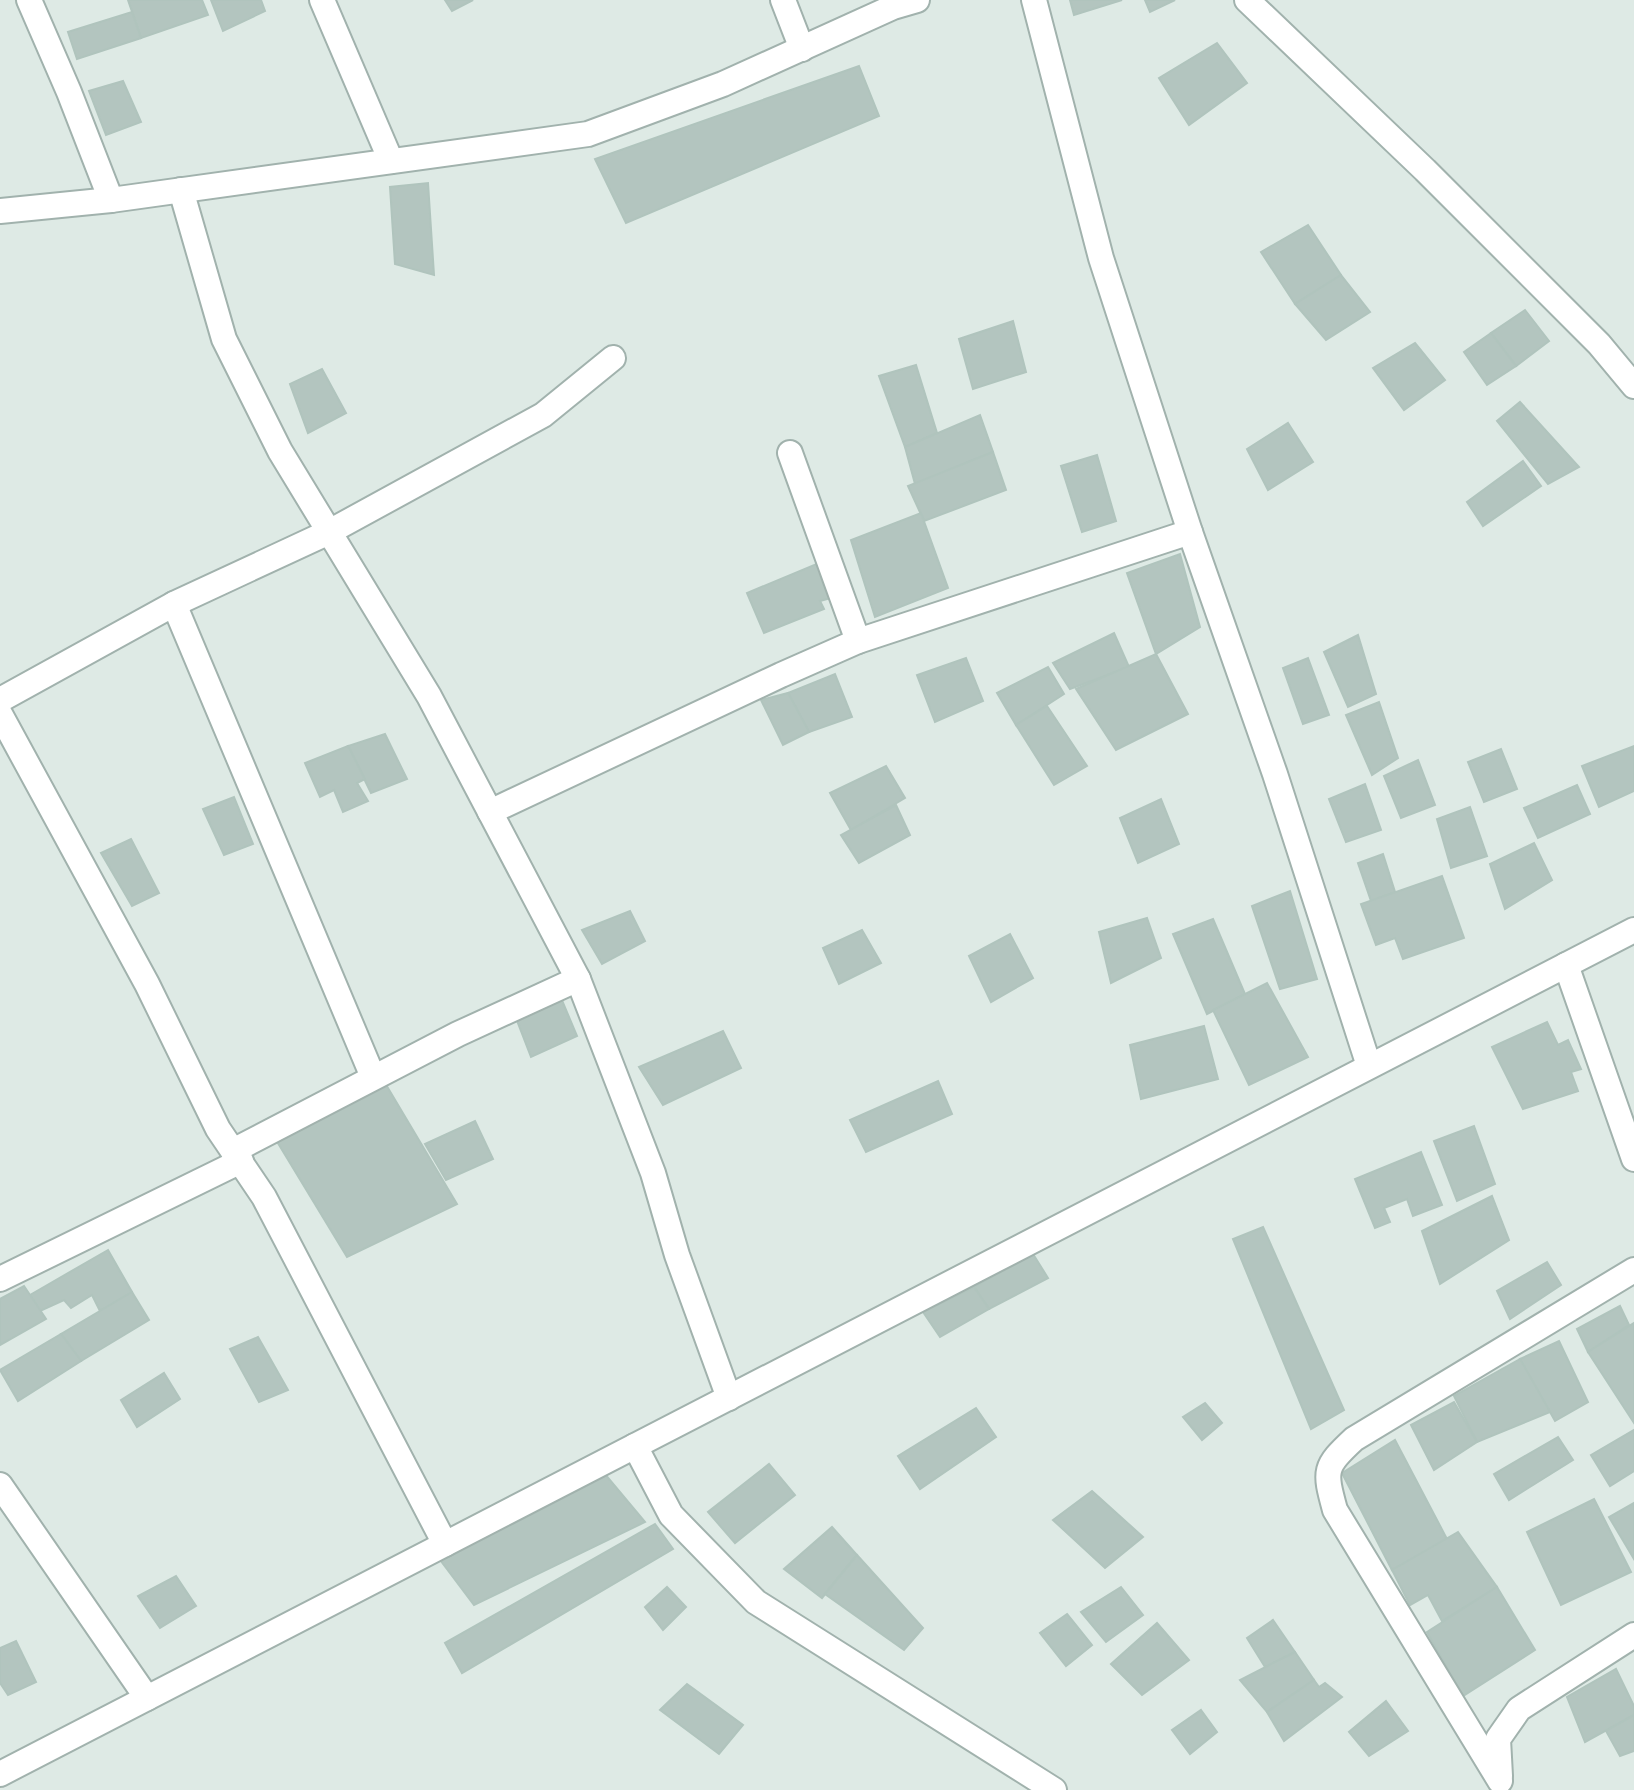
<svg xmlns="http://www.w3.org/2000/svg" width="1634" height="1790" font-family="Quicksand,sans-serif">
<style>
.building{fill:#b3c5bf;stroke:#b0c4bd;stroke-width:2}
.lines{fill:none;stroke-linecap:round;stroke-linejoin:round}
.minor-casing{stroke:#a1b2ad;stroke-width:28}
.minor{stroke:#fff;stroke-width:24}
</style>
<rect width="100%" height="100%" fill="#deeae5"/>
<g class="building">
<path d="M128,0H202L208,15L141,38Z"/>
<path d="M211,0H261L265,11L223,31Z"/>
<path d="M445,0H473L452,11Z"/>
<path d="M1070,0H1122L1074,15Z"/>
<path d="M1145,0H1175L1150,12Z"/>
<path d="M132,12L141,38L77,59L68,32Z"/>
<path d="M1217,43L1247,83L1189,125L1159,78Z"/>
<path d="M859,66L879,116L626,223L595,159Z"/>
<path d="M123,81L141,122L106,135L89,91Z"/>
<path d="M428,183L434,275L395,264L390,187Z"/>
<path d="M1308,225L1341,275L1295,304L1261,252Z"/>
<path d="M1341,275L1370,312L1326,340L1295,304Z"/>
<path d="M1525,310L1549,341L1516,366L1491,333Z"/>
<path d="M1013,321L1026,372L973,389L959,339Z"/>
<path d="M1491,333L1516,366L1487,385L1464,352Z"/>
<path d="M1415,343L1445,380L1404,410L1373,368Z"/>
<path d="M916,365L937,433L905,447L879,376Z"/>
<path d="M322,369L346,413L308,433L290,384Z"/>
<path d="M1520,402L1579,467L1548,484L1497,421Z"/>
<path d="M980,415L993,452L915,484L905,447Z"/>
<path d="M1288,423L1313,462L1268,490L1247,449Z"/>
<path d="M993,452L1006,490L924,521L908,486Z"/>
<path d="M1097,455L1116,521L1082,532L1061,466Z"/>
<path d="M1523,461L1541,486L1483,526L1467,502Z"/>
<path d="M921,513L948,588L875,617L851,540Z"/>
<path d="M1180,554L1200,627L1156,654L1127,573Z"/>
<path d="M819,563L834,597L820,601L824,609L764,633L747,593Z"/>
<path d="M1114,633L1129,667L1070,689L1053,663Z"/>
<path d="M1358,635L1376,694L1348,707L1324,652Z"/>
<path d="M1156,654L1188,714L1116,750L1076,689Z"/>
<path d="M966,658L983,701L935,722L917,675Z"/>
<path d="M1308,658L1329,715L1303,724L1283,668Z"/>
<path d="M1048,667L1064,694L1016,725L997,693Z"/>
<path d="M835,674L852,717L809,732L788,693Z"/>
<path d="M788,693L809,732L783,745L761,700Z"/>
<path d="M1379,702L1398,758L1372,775L1346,715Z"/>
<path d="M1047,706L1087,766L1054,785L1016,725Z"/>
<path d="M385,734L407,779L371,793L348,746Z"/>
<path d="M348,746L365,779L357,783L368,801L343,812L334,790L320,797L305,763Z"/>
<path d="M1634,746V791L1599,807L1582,766Z"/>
<path d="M1501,749L1517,789L1484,802L1468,762Z"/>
<path d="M1418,760L1435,805L1401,818L1384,776Z"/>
<path d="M886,766L905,798L851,830L830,793Z"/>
<path d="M1365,784L1381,830L1346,842L1329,799Z"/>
<path d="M1577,785L1590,814L1538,838L1524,808Z"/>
<path d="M234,797L253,844L224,855L203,809Z"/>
<path d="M1161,799L1179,844L1138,863L1120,818Z"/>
<path d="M896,805L910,835L859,863L841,835Z"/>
<path d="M1470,807L1487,856L1451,868L1437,819Z"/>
<path d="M131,839L159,893L132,906L101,853Z"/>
<path d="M1534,843L1552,880L1505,909L1490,864Z"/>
<path d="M1383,854L1395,892L1371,901L1358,863Z"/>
<path d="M1442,876L1464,938L1403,959L1395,938L1376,945L1361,904Z"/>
<path d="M1290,891L1317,979L1280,989L1252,906Z"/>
<path d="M630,911L645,941L602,964L582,930Z"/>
<path d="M1147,918L1161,958L1111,983L1099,932Z"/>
<path d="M1213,919L1245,994L1207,1014L1173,934Z"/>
<path d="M862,930L881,963L839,984L823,948Z"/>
<path d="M1010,934L1033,978L991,1002L969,956Z"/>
<path d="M1267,983L1308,1057L1249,1085L1213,1010Z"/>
<path d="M561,998L577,1036L531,1057L516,1018Z"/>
<path d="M1547,1022L1558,1045L1568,1040L1581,1069L1571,1072L1578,1091L1523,1109L1492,1047Z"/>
<path d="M1204,1026L1218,1079L1141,1099L1130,1045Z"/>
<path d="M723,1031L741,1068L663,1105L639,1067Z"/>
<path d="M938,1081L952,1114L866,1152L850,1120Z"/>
<path d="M385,1083L457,1204L347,1257L276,1140Z"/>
<path d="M475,1121L493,1159L446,1180L425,1144Z"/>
<path d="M1474,1126L1495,1184L1457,1201L1434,1141Z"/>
<path d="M1421,1152L1442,1205L1413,1216L1407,1199L1384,1208L1390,1222L1375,1228L1355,1179Z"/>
<path d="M1492,1196L1509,1240L1440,1284L1422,1231Z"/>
<path d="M1263,1227L1344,1410L1311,1429L1233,1239Z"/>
<path d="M108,1250L132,1292L100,1311L92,1295L71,1308L64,1300L40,1311L30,1295Z"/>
<path d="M1033,1254L1048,1278L989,1309L974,1287Z"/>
<path d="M1547,1262L1561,1285L1510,1319L1497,1291Z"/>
<path d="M24,1286L46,1319L0,1345V1299Z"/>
<path d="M974,1287L989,1309L940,1337L923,1312Z"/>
<path d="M132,1292L149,1320L81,1361L61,1334Z"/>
<path d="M1620,1306L1629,1325L1588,1352L1577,1329Z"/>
<path d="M1634,1323V1423L1588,1352Z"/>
<path d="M61,1334L81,1361L18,1401L0,1370Z"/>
<path d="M258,1337L288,1390L259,1402L230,1349Z"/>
<path d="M1559,1341L1588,1402L1555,1421L1520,1359Z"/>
<path d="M1520,1359L1550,1412L1477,1442L1454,1396Z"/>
<path d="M164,1373L180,1399L137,1427L121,1400Z"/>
<path d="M1454,1402L1477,1442L1434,1470L1411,1425Z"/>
<path d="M1205,1403L1222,1423L1202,1440L1183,1417Z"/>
<path d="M976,1408L996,1437L920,1489L898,1456Z"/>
<path d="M1634,1430V1471L1610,1486L1591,1455Z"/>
<path d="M1558,1437L1573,1460L1509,1500L1494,1474Z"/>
<path d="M1395,1440L1447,1539L1392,1570L1342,1473Z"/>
<path d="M769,1464L795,1495L735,1543L708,1512Z"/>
<path d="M604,1473L645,1522L474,1605L438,1557Z"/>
<path d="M1092,1491L1143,1537L1105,1568L1053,1520Z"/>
<path d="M1594,1499L1631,1572L1561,1605L1527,1532Z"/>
<path d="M1634,1503V1559L1609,1517Z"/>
<path d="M655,1524L673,1549L462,1673L445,1643Z"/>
<path d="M832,1527L857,1555L822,1598L784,1569Z"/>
<path d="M1458,1532L1497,1587L1442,1621L1428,1595L1410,1605L1392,1570Z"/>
<path d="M857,1555L923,1628L904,1650L825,1594Z"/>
<path d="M176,1576L196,1606L160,1628L138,1596Z"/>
<path d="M667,1587L686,1607L663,1630L645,1607Z"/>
<path d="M1121,1587L1143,1615L1106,1642L1081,1612Z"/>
<path d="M1497,1587L1535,1650L1463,1696L1427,1632Z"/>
<path d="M1067,1614L1092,1645L1066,1666L1040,1633Z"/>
<path d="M1273,1620L1295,1652L1265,1667L1247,1638Z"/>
<path d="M1157,1623L1189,1660L1142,1695L1111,1664Z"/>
<path d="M16,1641L36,1682L8,1695L0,1683V1648Z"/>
<path d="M1295,1652L1314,1680L1267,1712L1240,1680Z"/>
<path d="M1616,1669L1634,1706V1715L1585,1742L1567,1697Z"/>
<path d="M1314,1680L1319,1687L1325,1683L1342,1697L1284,1741L1267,1712Z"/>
<path d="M687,1684L743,1725L719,1754L660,1710Z"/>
<path d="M1386,1701L1408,1731L1369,1756L1349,1732Z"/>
<path d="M1201,1710L1217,1732L1190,1754L1172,1730Z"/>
<path d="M1634,1715V1751L1620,1756L1606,1731Z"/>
</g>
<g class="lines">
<g class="minor-casing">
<g id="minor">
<path d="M29,0L69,92L111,200"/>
<path d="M322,0L391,161"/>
<path d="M783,0L802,49"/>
<path d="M1034,0L1101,258L1190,532L1275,774L1369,1066"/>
<path d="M1247,0L1425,170L1599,344L1634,386"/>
<path d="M181,190L224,339L280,451L429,696L578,979L653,1173L677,1255L729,1398"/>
<path d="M0,211L111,200L588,134L723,84L893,7L917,0"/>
<path d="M790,453L858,641"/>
<path d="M174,604L373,1077"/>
<path d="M0,700L174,604L329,532L543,415L613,358"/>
<path d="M0,714L147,984L218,1129L264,1197L445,1544"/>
<path d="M490,812L781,675L858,641L1190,532"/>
<path d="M1566,965L1634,1159"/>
<path d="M233,1151L458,1034L578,979"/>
<path d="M0,1279L241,1161"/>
<path d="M635,1446L671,1515L756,1602L1054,1790"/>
<path d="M0,1485L147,1698"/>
<path d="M0,1774L1634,930"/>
<path d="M1500,1776L1498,1739L1519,1709L1634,1635"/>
<path d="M1500,1781L1335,1510C1324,1470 1324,1467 1354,1439L1634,1270"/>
</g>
</g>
<use href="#minor" class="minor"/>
</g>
</svg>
